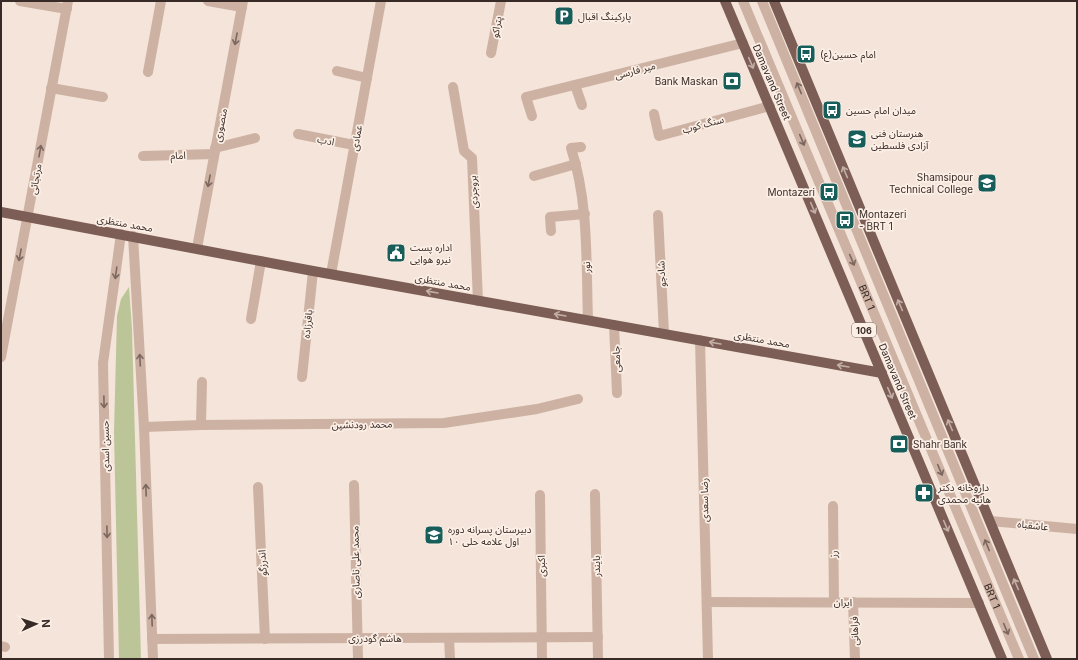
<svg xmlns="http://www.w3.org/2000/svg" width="1078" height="660" font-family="Inter,'Noto Sans Arabic',sans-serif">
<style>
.green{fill:#bbc598}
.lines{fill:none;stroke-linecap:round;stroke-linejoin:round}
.minor{stroke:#cdb2a4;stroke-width:10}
.major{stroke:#7c5e56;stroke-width:10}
.oneway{stroke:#7b675f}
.oneway2{stroke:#c2aea5}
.labels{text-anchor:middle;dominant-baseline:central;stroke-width:3.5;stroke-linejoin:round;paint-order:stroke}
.shield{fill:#fbefe6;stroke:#726560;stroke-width:1}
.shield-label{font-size:9px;font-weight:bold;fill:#382a26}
.poi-label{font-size:10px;fill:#382a26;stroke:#fbefe6;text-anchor:start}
.street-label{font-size:10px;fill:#382a26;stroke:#fbefe6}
</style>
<rect width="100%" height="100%" fill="#f4e4d9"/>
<path class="green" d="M129,287L132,329L141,659H119L114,432L117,316L121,299Z"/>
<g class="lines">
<g class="minor">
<path d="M20,1L67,9"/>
<path d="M208,1L242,7"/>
<path id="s1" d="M743,1L1019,659"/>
<path d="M762,1L1034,659"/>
<path d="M491,53L501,1"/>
<path d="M337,71L367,78"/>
<path d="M148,72L161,1"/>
<path d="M575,85L582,105"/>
<path d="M453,87L464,151L472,158L478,301"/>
<path d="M51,88L103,97"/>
<path d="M654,114L659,136L770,106"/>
<path d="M532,116L526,97L743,43"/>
<path d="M298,134L354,145"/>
<path d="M581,147L571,148C589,203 586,263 588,320"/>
<path d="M215,148L255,138"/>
<path d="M143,156L214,154"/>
<path d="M534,176L576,164"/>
<path d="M658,215L664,333"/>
<path d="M551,231L550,217L585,214"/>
<path d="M133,236L144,427L153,659"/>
<path d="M197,248L243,1"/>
<path d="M331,274L381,1"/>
<path d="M251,319L261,261"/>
<path d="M614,325L617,393"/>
<path d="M700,340L708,659"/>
<path d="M1,357L68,1"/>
<path d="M302,377L313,271"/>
<path d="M201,425L202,382"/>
<path d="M144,427L201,425L444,423L537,409L578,399"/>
<path d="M354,485L358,659"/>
<path d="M258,487L265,639"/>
<path d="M595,494L598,659"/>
<path d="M540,495L542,659"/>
<path d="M833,506L834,602"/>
<path d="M990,521L1077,529"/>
<path d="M707,602L979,603"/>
<path d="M853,602L855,659"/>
<path d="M449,638L450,659"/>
<path d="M152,639L598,637"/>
<path d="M1,646L5,647"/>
<path d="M109,659L103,363L121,234"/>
</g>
<g class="major">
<path d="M725,1L1002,659"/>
<path d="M774,1L1047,659"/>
<path d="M1,212L313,271L882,373"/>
</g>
</g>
<defs><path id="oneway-shaft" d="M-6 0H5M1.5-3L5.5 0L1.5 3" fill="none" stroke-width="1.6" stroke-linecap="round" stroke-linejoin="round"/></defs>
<g class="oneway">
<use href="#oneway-shaft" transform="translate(236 39) rotate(101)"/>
<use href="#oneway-shaft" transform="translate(799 88) rotate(-112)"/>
<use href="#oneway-shaft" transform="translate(802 140) rotate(67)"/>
<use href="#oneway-shaft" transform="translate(40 151) rotate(-80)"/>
<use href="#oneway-shaft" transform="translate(209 181) rotate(101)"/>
<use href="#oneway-shaft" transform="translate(20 255) rotate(101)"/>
<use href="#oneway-shaft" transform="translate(852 260) rotate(67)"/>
<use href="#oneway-shaft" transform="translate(116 273) rotate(98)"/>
<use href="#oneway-shaft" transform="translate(140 360) rotate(-93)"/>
<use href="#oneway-shaft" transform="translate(104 402) rotate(89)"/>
<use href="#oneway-shaft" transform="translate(940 470) rotate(67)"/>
<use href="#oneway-shaft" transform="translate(146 490) rotate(-92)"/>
<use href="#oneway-shaft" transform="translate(107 532) rotate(89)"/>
<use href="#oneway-shaft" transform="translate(987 545) rotate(-112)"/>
<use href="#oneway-shaft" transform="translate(152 620) rotate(-92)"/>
<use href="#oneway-shaft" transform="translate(1006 629) rotate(67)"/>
</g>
<g class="oneway2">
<use href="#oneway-shaft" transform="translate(751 63) rotate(67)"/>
<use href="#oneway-shaft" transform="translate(845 172) rotate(-113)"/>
<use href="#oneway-shaft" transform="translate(813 208) rotate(67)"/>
<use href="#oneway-shaft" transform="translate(432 292) rotate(-170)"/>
<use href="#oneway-shaft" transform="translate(900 305) rotate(-113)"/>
<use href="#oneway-shaft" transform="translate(560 315) rotate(-170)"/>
<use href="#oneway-shaft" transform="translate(715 343) rotate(-170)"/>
<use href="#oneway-shaft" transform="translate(843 366) rotate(-170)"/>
<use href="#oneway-shaft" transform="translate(890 393) rotate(67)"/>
<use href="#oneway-shaft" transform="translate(950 425) rotate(-113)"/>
<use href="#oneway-shaft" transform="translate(946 526) rotate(67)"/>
<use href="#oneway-shaft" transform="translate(1016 584) rotate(-113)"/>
</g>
<defs>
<g id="parking-square" transform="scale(1)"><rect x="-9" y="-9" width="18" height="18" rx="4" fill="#175e5a" stroke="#fbefe6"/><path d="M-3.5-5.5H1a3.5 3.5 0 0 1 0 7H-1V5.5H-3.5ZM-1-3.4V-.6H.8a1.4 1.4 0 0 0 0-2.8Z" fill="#fff"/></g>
<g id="bus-square" transform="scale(1)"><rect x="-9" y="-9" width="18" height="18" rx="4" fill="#175e5a" stroke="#fbefe6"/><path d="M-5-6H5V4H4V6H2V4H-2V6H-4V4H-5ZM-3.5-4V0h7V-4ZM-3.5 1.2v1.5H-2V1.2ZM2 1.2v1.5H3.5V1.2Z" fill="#fff"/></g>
<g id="bank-square" transform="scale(1)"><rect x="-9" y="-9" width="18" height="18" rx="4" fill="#175e5a" stroke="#fbefe6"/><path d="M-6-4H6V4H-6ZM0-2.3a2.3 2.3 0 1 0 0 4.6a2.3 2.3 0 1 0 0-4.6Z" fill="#fff"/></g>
<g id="school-square" transform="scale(1)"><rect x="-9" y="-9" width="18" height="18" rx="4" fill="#175e5a" stroke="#fbefe6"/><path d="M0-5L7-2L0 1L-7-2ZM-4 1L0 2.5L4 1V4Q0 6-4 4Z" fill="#fff"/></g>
<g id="university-square" transform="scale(1)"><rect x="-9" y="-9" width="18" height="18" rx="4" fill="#175e5a" stroke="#fbefe6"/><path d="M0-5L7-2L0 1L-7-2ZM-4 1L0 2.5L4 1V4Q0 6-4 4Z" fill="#fff"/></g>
<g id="civic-square" transform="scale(1)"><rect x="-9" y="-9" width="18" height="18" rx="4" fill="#175e5a" stroke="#fbefe6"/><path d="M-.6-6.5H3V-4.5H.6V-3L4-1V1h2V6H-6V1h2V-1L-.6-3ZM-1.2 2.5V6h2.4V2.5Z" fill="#fff"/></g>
<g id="pharmacy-square" transform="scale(1)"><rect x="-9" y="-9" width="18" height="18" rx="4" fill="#175e5a" stroke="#fbefe6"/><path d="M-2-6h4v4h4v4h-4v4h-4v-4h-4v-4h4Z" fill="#fff"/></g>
</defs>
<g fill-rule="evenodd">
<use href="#parking-square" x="564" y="16"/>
<use href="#bus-square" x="806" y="54"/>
<use href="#bank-square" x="732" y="81"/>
<use href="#bus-square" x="832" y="110"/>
<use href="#school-square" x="857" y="139"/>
<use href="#university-square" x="987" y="183"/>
<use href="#bus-square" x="829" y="192"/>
<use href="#bus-square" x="845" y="220"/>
<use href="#civic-square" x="396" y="253"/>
<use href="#bank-square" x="899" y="444"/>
<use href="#pharmacy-square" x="924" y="493"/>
<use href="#school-square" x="434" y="535"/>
</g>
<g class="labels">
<rect class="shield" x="852" y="323" width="24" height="14" rx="3"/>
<g class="shield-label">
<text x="864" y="330">106</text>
</g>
<g class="poi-label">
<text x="578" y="16">پارکینگ اقبال</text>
<text x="820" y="54">امام حسين(ع)</text>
<text x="718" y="81" text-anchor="end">Bank Maskan</text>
<text x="846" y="110">میدان امام حسین</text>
<text x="871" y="133">هنرستان فنی<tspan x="871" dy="12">آزادی فلسطین</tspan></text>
<text x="973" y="177" text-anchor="end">Shamsipour<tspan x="973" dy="12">Technical College</tspan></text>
<text x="815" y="192" text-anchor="end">Montazeri</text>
<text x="859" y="214">Montazeri<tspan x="859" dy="12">- BRT 1</tspan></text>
<text x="410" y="247">اداره پست<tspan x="410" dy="12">نیرو هوایی</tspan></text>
<text x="913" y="444">Shahr Bank</text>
<text x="938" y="487">داروخانه دکتر<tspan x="938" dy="12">هانیه محمدی</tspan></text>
<text x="448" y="529">دبیرستان پسرانه دوره<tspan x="448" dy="12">اول علامه حلی ۱۰</tspan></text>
</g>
<g class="street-label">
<text transform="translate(496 27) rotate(-80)">پتراکو</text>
<text transform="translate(635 70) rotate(-14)">میر فارسی</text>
<text transform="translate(772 82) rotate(67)">Damavand Street</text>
<text transform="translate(703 124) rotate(-15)">سنگ کوب</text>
<text transform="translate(220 125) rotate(-79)">منصوری</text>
<text transform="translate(356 138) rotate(-80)">عمادی</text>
<text transform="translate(326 140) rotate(11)">ادب</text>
<text transform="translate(178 155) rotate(-2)">امام</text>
<text transform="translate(35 179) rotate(-80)">مرتجائی</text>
<text transform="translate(473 192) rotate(-93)">بروجردی</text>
<text transform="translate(125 223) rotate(10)">محمد منتظری</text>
<text transform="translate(586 267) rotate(-92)">نور</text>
<text transform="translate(661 274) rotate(-93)">شادجو</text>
<text transform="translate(443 282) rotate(10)">محمد منتظری</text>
<text stroke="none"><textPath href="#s1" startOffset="321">BRT 1</textPath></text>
<text transform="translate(307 324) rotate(-84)">باقرزاده</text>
<text transform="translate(762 339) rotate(10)">محمد منتظری</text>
<text transform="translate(616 359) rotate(-92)">جامعی</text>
<text transform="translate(898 381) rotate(67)">Damavand Street</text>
<text transform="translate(362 424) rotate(-1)">محمد رودنشین</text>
<text transform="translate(105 446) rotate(-91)">حسین اسدی</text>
<text transform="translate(704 500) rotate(-91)">رضا سعدی</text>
<text transform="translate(1033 525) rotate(6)">عاشقباه</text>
<text transform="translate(833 554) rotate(-90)">رز</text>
<text transform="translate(355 562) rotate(-91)">محمد علی ناصاری</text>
<text transform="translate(262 563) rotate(-93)">اندرزگو</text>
<text transform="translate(541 566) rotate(-91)">اکبری</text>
<text transform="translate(596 566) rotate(-91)">بایندر</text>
<text stroke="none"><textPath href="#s1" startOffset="645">BRT 1</textPath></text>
<text x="843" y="602">ایران</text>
<text transform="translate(854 631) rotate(-92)">فراهانی</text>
<text x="375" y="638">هاشم گودرزی</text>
</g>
</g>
<rect width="1078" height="660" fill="none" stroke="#382a26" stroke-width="4"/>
<g transform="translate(36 624) rotate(87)" stroke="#fbefe6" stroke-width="3" paint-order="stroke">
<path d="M0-3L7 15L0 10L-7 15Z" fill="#382a26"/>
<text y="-6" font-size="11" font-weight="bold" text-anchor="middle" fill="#382a26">N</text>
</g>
</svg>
